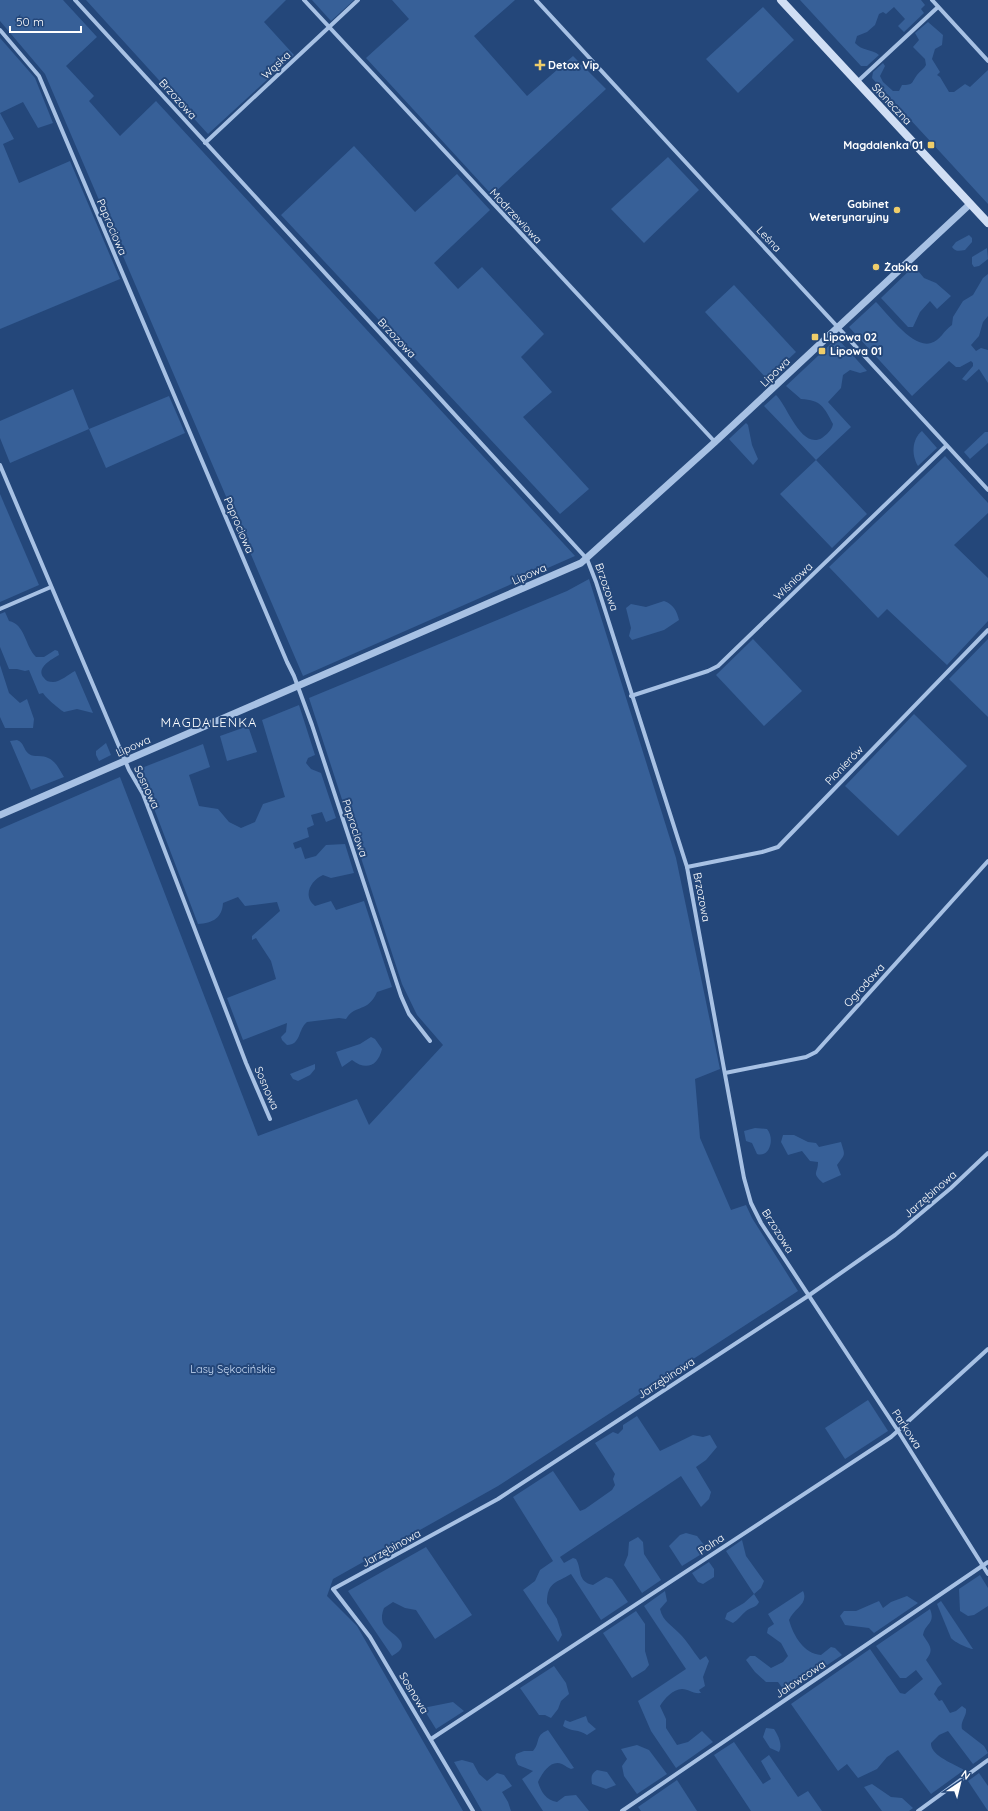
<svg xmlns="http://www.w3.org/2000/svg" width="988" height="1811" font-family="Quicksand,sans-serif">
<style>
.green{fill:#376098}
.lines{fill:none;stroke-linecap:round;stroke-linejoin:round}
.minor{stroke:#a7c1e4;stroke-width:4}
.tertiary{stroke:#a7c1e4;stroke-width:7}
.secondary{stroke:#d0def4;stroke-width:8}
.poi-dot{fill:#efcd6a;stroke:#24477a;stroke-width:1.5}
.labels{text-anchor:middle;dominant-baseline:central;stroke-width:4;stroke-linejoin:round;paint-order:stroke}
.street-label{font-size:11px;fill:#fff;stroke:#24477a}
.poi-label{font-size:11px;font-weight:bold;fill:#fff;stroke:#24477a;text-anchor:start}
.park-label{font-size:11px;fill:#c9dbf4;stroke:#24477a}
.quarter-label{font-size:13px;letter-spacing:1px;fill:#fff;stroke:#24477a}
</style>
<rect width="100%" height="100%" fill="#24477a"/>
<g class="green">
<path d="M0,0H63L97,37L66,66L94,96L89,101L120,136L156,101L575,556L303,676L45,74L0,21Z"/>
<path d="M86,0H286L264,22L294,55L208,134Z"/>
<path d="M312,0H354L331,21Z"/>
<path d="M392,0H515L474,36L527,96L573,56L606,89L492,195L366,58L409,19Z"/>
<path d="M800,0H921L925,5L921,9L924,13L904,32L898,26L905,19L894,7L886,14L883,12L879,14L875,25L867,32L857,36L855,43C862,51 872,49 879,55L867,66H861Z"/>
<path d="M763,7L794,40L738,93L706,59Z"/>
<path d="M928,22L943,35L942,45L935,49L932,59L940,72L937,75L940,77L949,92H954L965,84L970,87L988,70V204L872,78L873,72L883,63L885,66L880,76L883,82L893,91H899L902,85C914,85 911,83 917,75C920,71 924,69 926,65L925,59L913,47L919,40L915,33Z"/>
<path d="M0,38L35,78L53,123L38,128L23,102L0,113L14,139L3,144L19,183L70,161L120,279L0,329Z"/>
<path d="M354,146L415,212L457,174L490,210L434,263L458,289L482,267L544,334L521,357L552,392L523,417L589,489L560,514L281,215Z"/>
<path d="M668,157L699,190L644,243L611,209Z"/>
<path d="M969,235L972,238V242L965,250C960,251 955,252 952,247L956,242Z"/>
<path d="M987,248L988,259L979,266L974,267L972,264V257Z"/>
<path d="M914,266L924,278L936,283L951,296L937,309L930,301L920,312L913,327H908L881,298Z"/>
<path d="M988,274V316L983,322L979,336L971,345L976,351L981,348L988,350V383L979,369L966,381L962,379L973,366V363L971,361L960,367H956L949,361L912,396L849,327L876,302C888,314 913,349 931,343C940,341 944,330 952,325L953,317L963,301L973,295L983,278Z"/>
<path d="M734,285L796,352L767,379L705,312Z"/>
<path d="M837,338L867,371L860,373L850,370L843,375L841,388L828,402L851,427L816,460L867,514L832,548L780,494L816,460L764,406L776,395C787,405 801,450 822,438C827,434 832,430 833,424C824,407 821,400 801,399L786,386Z"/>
<path d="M73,389L89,429L169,396L185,433L106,468L89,429L10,463L0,438V421Z"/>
<path d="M746,423L748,425L752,445L758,459L753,465L729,439Z"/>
<path d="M922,431L937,448L918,466C911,455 912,439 922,431Z"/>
<path d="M985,432H988V443L970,459L964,452Z"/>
<path d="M945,456L988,503V513L954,545L988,578V621L947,665L887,609L878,618L829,567Z"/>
<path d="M0,494L39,585L0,602Z"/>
<path d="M589,579L676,858L720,1069L695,1079L700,1138L731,1210L746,1205L752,1218L798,1291L498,1486L333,1579L327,1596L357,1626L463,1811H0V829L120,777L258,1136L357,1099L369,1125L443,1045L417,1015L402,984L309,698L567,591Z"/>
<path d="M664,601C673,604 677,611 679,620L664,630L632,640L629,636L631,628L626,608L631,604L646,607Z"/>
<path d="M5,612L9,621C25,624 25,646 36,657H44L55,650L58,651L59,655C52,659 35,668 44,678C46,681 49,682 53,682C60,682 69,674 75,671L93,713L77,709L64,712C59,709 45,697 43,693L39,694L29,670L25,671L17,669H9L0,647V614Z"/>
<path d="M753,639L802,691L764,726L716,675Z"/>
<path d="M988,639V717L949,679Z"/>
<path d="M0,665L9,693L20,703L27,699L34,719L33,728H5L0,717Z"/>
<path d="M299,705L315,755L308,758L306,763L311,769L321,773L336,818L326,822L322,812L311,815L314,825L307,828L309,837L293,843L295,849L301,847L305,859L316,856L326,845L345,844L354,873L331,878L323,875C311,880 302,896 315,906L331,901L336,910L364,901L392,987L377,992C368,1013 355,1004 346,1019L339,1018L307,1022C298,1029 301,1045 287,1045L282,1040L281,1037L286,1032L287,1023L243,1040L227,998L276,979L271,961L256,938L252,940V936L280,911L277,902L245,906L238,897L223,903C222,918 213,923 198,924L139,769L203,744L210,767L189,775L199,806L218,809L229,822L241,828L255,822L263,804L285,797L262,720Z"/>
<path d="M914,714L967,766L898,836L845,786Z"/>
<path d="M248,726L257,752L227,761L220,736Z"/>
<path d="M17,740C25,743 23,750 29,754C32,756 35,756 38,756C53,756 57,765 64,777L31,790L10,741Z"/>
<path d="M106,743L111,755L99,761L96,755V751Z"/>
<path d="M371,1037L375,1039L382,1049C378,1066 366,1071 352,1060L342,1067L336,1052L360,1044Z"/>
<path d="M315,1064V1069L310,1075L298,1081L293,1079L290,1074Z"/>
<path d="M755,1128L767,1129C775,1138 770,1158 757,1154L752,1143L746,1141L744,1131Z"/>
<path d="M783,1135H794L808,1142L816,1143L819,1147L841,1142C845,1156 846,1153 837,1165L841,1175L823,1183C811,1172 818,1174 818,1162L810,1161L802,1151L788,1155L781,1142Z"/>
<path d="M868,1400L888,1431L845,1459L825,1428Z"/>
<path d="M637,1416L660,1451L693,1435L703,1437L710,1435L717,1447L706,1460L696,1467L711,1492L709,1499L701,1507L681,1476L560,1557L564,1563L573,1558L576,1559C582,1569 577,1582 593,1585L606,1577L612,1579L628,1602L601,1620L571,1574C556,1583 547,1582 547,1603L557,1619L562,1635L558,1642L523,1590L535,1581L540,1570L553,1561L513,1497L553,1471L580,1511L585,1509L612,1490L615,1485L613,1479L615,1474L595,1443L613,1432L618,1434L623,1429V1425Z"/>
<path d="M686,1533L697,1536L708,1550L682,1566L669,1546L680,1535Z"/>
<path d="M638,1537L643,1542L644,1554L661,1580L642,1593L624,1565L628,1555L629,1542Z"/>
<path d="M742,1540L746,1556L764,1581L761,1588L754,1594L759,1602C756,1608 751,1607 746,1611C741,1615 738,1620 733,1623L725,1619L727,1613L744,1603L754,1594L726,1551Z"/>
<path d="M426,1547L472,1615L435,1639L416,1610L405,1608L393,1602L384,1608C382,1613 381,1618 383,1623C388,1634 417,1643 392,1656L348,1591Z"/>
<path d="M709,1562L714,1569V1577L703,1584L698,1582L692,1573Z"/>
<path d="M980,1575L988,1588V1606L974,1615L968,1616L960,1611L959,1589Z"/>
<path d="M665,1591L667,1601L660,1609C663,1622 672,1625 680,1634C687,1641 693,1651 700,1660L706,1656L709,1661L703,1677L705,1686L699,1690L701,1693C692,1694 689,1689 682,1689C673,1689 664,1699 660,1706L666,1719V1728L677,1745L688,1742L702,1731L713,1742L676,1768L651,1731L638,1701L686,1669L644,1606Z"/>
<path d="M803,1591C809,1604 794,1608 789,1620C793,1635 804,1654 821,1655L831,1647L835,1648L842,1655L786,1693L778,1682H766L755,1672L746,1660L750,1656H755L771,1668L783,1662L788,1656L781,1643L767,1633L768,1628L774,1624L768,1614Z"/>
<path d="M907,1596L918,1603L874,1633L869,1628L845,1625L840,1616L844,1611H856L879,1601L883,1608L891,1602Z"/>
<path d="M941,1601L973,1649C969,1649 954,1642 951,1638L937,1604Z"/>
<path d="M930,1609C936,1624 925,1623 923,1635C929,1645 935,1649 926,1660L942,1684L938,1687L934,1694L939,1701L942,1700L950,1713L956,1711L962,1706L966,1709C967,1716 960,1721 962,1729L984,1746L988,1753L973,1764L948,1731L939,1735L931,1743C930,1756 955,1764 964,1770L931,1794L898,1750L887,1757L877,1769L858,1778L847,1764L838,1771L791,1704L870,1649L900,1693L905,1694L923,1679L916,1670L906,1678H900L876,1646Z"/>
<path d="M636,1611L645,1624V1651L649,1665L645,1670L632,1678L603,1633Z"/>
<path d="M554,1666L566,1683L569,1694L561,1701L558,1709L551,1718L545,1715H539L520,1688Z"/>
<path d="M453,1702L464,1711L436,1729L423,1708Z"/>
<path d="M586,1716L588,1722L596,1729L587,1735C579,1729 571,1732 563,1726L565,1720L570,1722Z"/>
<path d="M766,1728L774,1729C778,1735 783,1745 779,1752L770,1748L763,1737Z"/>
<path d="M548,1730L574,1768L571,1769C568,1768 566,1766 562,1764C551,1759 542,1773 538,1782C541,1792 546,1800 557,1802L565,1796L576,1795L589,1811H543L522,1779L533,1771L518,1765L515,1758L516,1754L524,1751H533C541,1742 534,1736 548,1730Z"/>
<path d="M734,1742L763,1784L771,1779L761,1761L769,1755L798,1797L808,1791L822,1811H751L714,1755Z"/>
<path d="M637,1745L649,1750L667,1774L637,1794L624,1776L622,1766L627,1759L621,1749Z"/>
<path d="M462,1760L473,1763L479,1774L487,1781L497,1773L504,1775L512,1786L502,1792L508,1802L511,1811H482L454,1762Z"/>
<path d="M597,1770L607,1772L616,1785L606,1789L592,1784C591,1777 591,1774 597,1770Z"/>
<path d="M979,1773L988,1786V1811L968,1781Z"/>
<path d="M677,1780L697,1811H641L638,1807Z"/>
<path d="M872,1784L891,1797L902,1798L913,1808L909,1811H882L864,1787Z"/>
</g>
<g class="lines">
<g class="minor">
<path d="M75,0L587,559L596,582L687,867L744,1178L751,1203L761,1223L898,1431L988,1574"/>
<path d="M304,0L715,442"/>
<path d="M536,0L988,490"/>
<path d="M932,0L988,61"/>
<path d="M0,30L39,76L287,662L294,676L312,725L401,996L409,1014L430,1041"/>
<path d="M857,82L938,7"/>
<path d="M205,143L358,0"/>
<path d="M0,465L129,770L143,794L246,1063L270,1119"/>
<path d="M0,609L51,587"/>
<path d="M631,696L708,671L718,666L946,446"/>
<path d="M687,867L762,852L778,847L988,630"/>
<path d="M725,1073L806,1057L816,1052L988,861"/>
<path d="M431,1739L891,1437L988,1349"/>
<path d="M473,1811L370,1637L333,1589L498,1499L808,1296L895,1235L951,1188L988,1153"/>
<path d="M622,1811L988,1562"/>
<path d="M918,1811L988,1760"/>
</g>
<path class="tertiary" d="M0,815L581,563L715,442L970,204"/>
<path class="secondary" d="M781,0L988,223"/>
</g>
<g class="poi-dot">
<path d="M538 59h4v4h4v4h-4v4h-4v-4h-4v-4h4z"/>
<rect x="927" y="141" width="8" height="8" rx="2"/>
<circle cx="897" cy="210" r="4"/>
<circle cx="876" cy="267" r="4"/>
<rect x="811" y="333" width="8" height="8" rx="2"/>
<rect x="818" y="347" width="8" height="8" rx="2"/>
</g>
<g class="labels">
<g class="street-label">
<text transform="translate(276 65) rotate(-43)">Wąska</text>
<text transform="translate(178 99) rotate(48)">Brzozowa</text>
<text transform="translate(892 104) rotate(47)">Słoneczna</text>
<text transform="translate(516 216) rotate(47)">Modrzewiowa</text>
<text transform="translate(112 227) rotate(67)">Paprociowa</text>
<text transform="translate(769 239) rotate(47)">Leśna</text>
<text transform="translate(397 338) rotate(47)">Brzozowa</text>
<text transform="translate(775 372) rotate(-44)">Lipowa</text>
<text transform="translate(239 525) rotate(67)">Paprociowa</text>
<text transform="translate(529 574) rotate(-24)">Lipowa</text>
<text transform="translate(793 581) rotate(-44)">Wiśniowa</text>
<text transform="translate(607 587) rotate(71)">Brzozowa</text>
<text transform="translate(133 746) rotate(-24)">Lipowa</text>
<text transform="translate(844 765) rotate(-46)">Pionierów</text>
<text transform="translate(147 787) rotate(65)">Sosnowa</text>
<text transform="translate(355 828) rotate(72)">Paprociowa</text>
<text transform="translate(702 897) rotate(79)">Brzozowa</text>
<text transform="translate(864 985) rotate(-48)">Ogrodowa</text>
<text transform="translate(267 1088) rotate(67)">Sosnowa</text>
<text transform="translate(930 1194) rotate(-41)">Jarzębinowa</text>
<text transform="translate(778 1231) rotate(58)">Brzozowa</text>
<text transform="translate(666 1378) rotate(-33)">Jarzębinowa</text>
<text transform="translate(907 1429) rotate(57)">Parkowa</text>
<text transform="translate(711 1544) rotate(-33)">Polna</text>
<text transform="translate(391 1548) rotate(-29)">Jarzębinowa</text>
<text transform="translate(800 1679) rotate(-34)">Jałowcowa</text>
<text transform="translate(414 1693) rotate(59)">Sosnowa</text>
</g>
<g class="poi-label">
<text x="548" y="65">Detox Vip</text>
<text x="923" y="145" text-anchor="end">Magdalenka 01</text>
<text x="889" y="204" text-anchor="end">Gabinet<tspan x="889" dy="13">Weterynaryjny</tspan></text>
<text x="884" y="267">Żabka</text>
<text x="823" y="337">Lipowa 02</text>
<text x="830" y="351">Lipowa 01</text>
</g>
<g class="park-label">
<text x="233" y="1369">Lasy Sękocińskie</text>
</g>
<g class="quarter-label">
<text x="209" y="722">MAGDALENKA</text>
</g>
</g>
<g transform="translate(960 1783) rotate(35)" stroke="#24477a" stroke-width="3" paint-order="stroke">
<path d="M0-3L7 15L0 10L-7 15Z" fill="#ffffff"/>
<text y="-6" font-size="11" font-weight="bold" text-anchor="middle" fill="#ffffff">N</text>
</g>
<path d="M10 26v6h71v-6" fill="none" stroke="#ffffff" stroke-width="2"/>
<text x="16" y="26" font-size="12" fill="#ffffff" stroke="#24477a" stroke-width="3" paint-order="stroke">50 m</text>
</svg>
